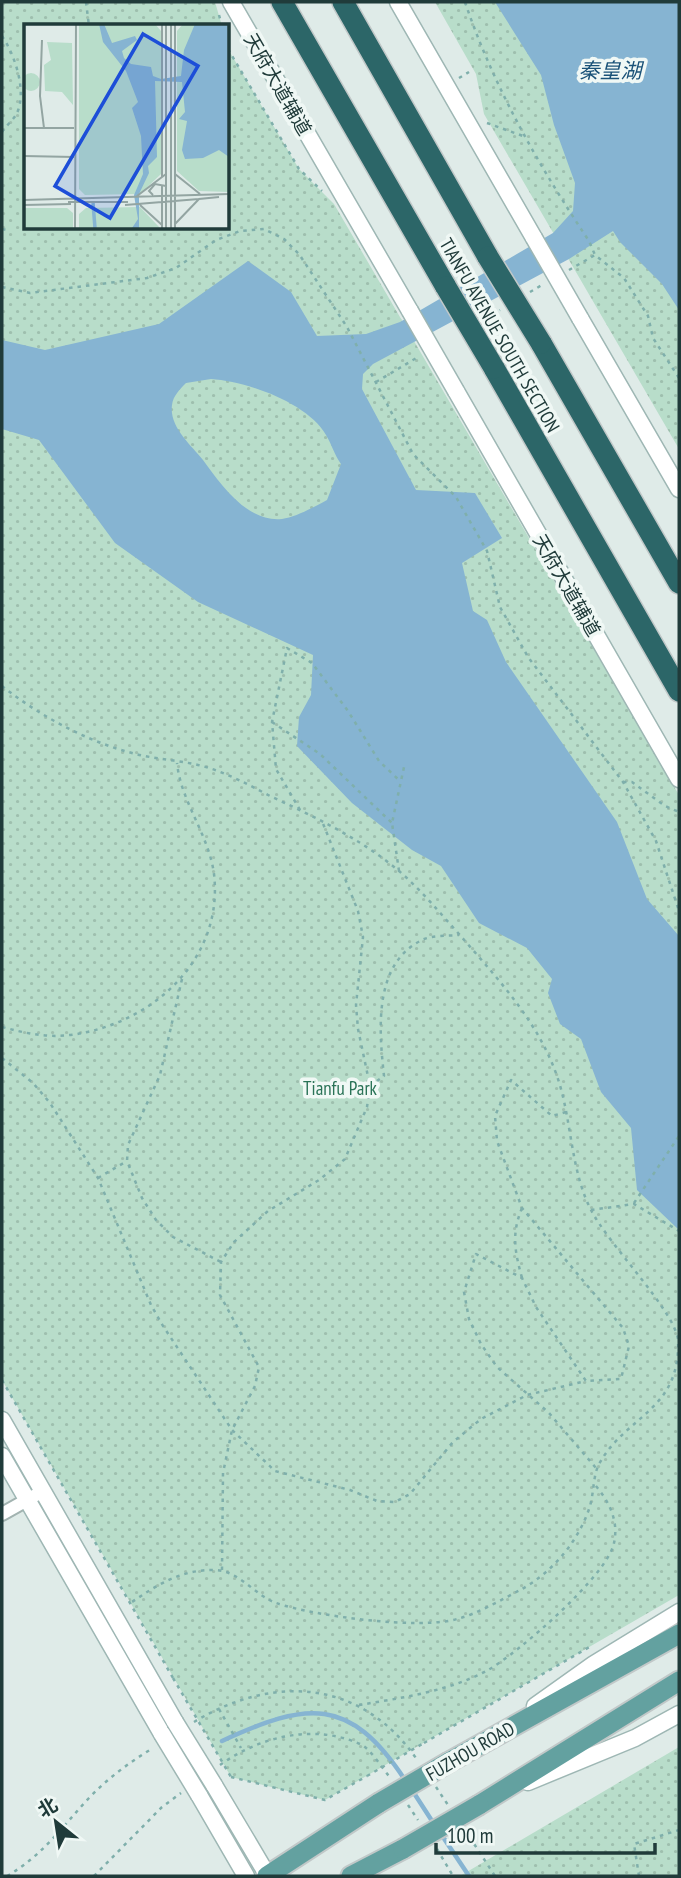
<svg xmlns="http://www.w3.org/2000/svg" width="681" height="1878" font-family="'PT Sans Narrow','Noto Sans SC',sans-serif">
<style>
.grass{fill:url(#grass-dots)}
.water{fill:#86b4d2;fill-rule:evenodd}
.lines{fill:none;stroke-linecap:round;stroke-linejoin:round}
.stream{stroke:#86b4d2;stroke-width:4.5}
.street-casing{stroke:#a2b3b0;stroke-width:16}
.secondary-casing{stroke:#9eb7b4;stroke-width:19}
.primary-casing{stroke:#c1c8c8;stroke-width:23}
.highway-casing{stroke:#c1c8c8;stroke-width:24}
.path{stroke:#7fafab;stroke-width:2.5;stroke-dasharray:3.5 5;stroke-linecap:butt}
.street{stroke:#fff;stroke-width:12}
.secondary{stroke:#fff;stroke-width:16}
.primary{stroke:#63a1a0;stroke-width:19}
.highway{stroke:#2c6668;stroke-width:21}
.secondary-bridge-casing{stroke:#9eb7b4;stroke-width:19;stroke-linecap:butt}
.primary-bridge-casing{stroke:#c1c8c8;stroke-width:23;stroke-linecap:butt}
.highway-bridge-casing{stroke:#c1c8c8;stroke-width:24;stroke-linecap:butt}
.path-bridge{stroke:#7fafab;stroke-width:2.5;stroke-dasharray:3.5 5;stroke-linecap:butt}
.secondary-bridge{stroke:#fff;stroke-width:16}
.primary-bridge{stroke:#63a1a0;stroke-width:19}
.highway-bridge{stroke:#2c6668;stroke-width:21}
.labels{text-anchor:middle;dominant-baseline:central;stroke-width:7;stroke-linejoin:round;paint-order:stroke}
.street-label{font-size:19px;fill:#203b3a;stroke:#f0f8f5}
.park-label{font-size:19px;fill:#2a7357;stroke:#f0f8f5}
.water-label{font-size:21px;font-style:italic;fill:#1a5278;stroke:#f0f8f5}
.inset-river{fill:none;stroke:#86b4d2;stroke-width:3.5}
.inset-road{fill:none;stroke:#93a5a2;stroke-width:2}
.view{fill:#1d4ed8;fill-opacity:0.15;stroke:#1d4ed8;stroke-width:3.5}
.inset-edge{fill:none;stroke:#203b3a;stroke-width:3.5}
</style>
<defs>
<pattern id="grass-dots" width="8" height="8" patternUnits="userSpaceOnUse" patternTransform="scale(1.75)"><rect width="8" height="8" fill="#b8ddca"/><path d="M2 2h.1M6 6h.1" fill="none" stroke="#9ebfae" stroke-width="1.8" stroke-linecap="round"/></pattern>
</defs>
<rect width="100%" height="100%" fill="#dfebe8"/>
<g class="grass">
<path d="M2,2H215L222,26H26V228H228V49L299,169L334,204L679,795V1595L325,1800L231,1777L2,1380Z"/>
<path d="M435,2H679V449L484,114L476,74Z"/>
<path d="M679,1747V1876H460Z"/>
</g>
<path class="water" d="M495,2H679V310L662,284L620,242L613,231L569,259L373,364L363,374L362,389L416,490L475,493L502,538L462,563L473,611L487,620L506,662L617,822L647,899L679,936V1230L637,1190L631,1128L601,1092L581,1039L560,1024L548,993L552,979L527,948L479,923L441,866L412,850L352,803L297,746L299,717L311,695L313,655L198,602L115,543L39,440L2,429V340L45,350L159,324L248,261L291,292L317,336L366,334L400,322L553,233L573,211L575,183L554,125L541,75ZM211,379C246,381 308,403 326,435C332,445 334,454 341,464L327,500C314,507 296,517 282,519C247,523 220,483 203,460C191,445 169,427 172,405C173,396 180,389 186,383Z"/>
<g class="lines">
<g class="stream">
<path d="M222,1741C307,1702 349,1695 405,1780"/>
<path d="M412,1790L434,1824"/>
<path d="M441,1834L469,1876"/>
</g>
<g class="street-casing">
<path id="street" d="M2,1514L43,1491"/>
</g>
<g class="secondary-casing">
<g id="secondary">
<path d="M231,2L410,311"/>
<path d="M398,2L534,238"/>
<path d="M580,318L679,489"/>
<path d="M456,391L679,779"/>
<path d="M2,1420L175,1722"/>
<path d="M2,1456L162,1734"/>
<path d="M535,1706L594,1664L679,1612"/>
<path d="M528,1782L635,1738L679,1714"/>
<path d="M214,1785L268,1876"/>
<path d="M199,1795L246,1876"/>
</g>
</g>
<g class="primary-casing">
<g id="primary">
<path d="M449,1762L679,1634"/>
<path d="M479,1805L679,1681"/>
<path d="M267,1876L379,1803"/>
<path d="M351,1876L403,1849"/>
</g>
</g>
<g class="highway-casing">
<g id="highway">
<path d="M282,2L446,287"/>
<path d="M343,2L488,257"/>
<path d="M541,343L679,583"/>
<path d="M494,368L679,691"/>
</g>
</g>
<g class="path">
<path d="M86,2L89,26"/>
<path d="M465,2C494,88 539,166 589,241L595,255"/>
<path d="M219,15L222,26"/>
<path d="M2,36C15,55 28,93 16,115C12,121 6,126 2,132"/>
<path d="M228,49L299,169L322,191"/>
<path d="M459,78L469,72"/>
<path d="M487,123L523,136"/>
<path d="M97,228L105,230L108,228"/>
<path d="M2,229L7,230"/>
<path d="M569,270L595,255L624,278L648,316L653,338L679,378"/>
<path d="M2,287L30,293L147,278L176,268L216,240L240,231L264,229L284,239L299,254L347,327L413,454L456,497L487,551L500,607L528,657L623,782L656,841L679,911"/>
<path d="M530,292L542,285"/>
<path d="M485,319L500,310"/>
<path d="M376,382L418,357"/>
<path d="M2,686C40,716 86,741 132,753C157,760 184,760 209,768C231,775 251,786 272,797C317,818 361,839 399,871C421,890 439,912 459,934C496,977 538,1021 557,1076C572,1119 570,1169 591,1210C609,1245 673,1309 678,1339C681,1411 627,1414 599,1464C593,1476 594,1492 590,1506C579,1541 552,1573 520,1590C501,1600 477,1614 457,1619C419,1630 314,1616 276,1603C256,1596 239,1571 216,1570C181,1569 157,1585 129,1604"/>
<path d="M272,722L320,754L392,823"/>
<path d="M623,782H632L665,806L679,812"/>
<path d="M300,810L276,769L272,722L287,648L312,663L348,711L379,761L400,781"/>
<path d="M399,871L392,823L404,767"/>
<path d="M182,979L160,1075L128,1145L127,1161L142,1198L156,1220L173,1237L221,1262"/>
<path d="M2,1027C25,1033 46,1038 70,1035C151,1025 224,960 214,874C209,835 181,802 177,763"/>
<path d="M2,1058L33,1083L50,1103L98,1178L151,1305L163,1326L232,1430L275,1471L350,1490L377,1501L395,1502L410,1494L453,1442L481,1419L527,1395L586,1381"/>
<path d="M370,1086L384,1076C379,1030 373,964 422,940C432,935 448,936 459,935"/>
<path d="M566,1112L552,1116L511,1080L495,1116L497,1141L522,1208L623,1328L629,1346L621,1379L586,1381L536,1307L522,1278L476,1254L464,1292L469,1319L481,1344L497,1367L549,1413L596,1468"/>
<path d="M98,1178L127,1161"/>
<path d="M634,1203L679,1136"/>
<path d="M522,1208C511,1234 515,1252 522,1278"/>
<path d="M591,1210L634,1204L679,1231"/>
<path d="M2,1380L173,1678"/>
<path d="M222,1570L223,1473L232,1430L255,1386L259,1367L220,1295L221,1262L234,1242L268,1211L319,1180L345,1159L367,1107L370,1086L358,1029L356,1005L363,937L358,911L322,821"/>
<path d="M359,1705C401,1698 450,1691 488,1670C517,1654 608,1575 614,1543C619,1521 609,1501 595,1485"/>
<path d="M219,1709L241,1748"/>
<path d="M194,1722C275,1673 363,1680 418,1761"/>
<path d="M424,1743L591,1646"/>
<path d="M220,1765C259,1737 313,1723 360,1744C371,1749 381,1767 389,1776"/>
<path d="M231,1777L325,1800L367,1776"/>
<path d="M436,1787L448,1805"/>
<path d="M408,1805L418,1820"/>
<path d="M465,1830L495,1876"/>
<path d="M437,1849L453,1876"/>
<path d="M7,1876C42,1856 62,1827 89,1798C108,1778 130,1762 153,1748"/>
<path d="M94,1876L162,1807L181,1793"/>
<path d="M639,1876L634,1844L679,1830"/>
</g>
<use href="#street" class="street"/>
<use href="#secondary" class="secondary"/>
<use href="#primary" class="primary"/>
<use href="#highway" class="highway"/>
<g class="secondary-bridge-casing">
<g id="secondary-bridge">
<path d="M534,238L580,318"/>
<path d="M410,311L456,391"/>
<path d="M175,1722L214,1785"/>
<path d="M162,1734L199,1795"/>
</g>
</g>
<g class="primary-bridge-casing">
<g id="primary-bridge">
<path d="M379,1803L449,1762"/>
<path d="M403,1849L479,1805"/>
</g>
</g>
<g class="highway-bridge-casing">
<g id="highway-bridge">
<path d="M488,257L541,343"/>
<path d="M446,287L494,368"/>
</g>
</g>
<g class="path-bridge">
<path d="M173,1678L231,1777"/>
<path d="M367,1776L424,1743"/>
</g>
<use href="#secondary-bridge" class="secondary-bridge"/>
<use href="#primary-bridge" class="primary-bridge"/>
<use href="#highway-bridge" class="highway-bridge"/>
</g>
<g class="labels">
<g class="street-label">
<text transform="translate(278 84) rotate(60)">天府大道辅道</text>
<text transform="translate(500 335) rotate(60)">TIANFU AVENUE SOUTH SECTION</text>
<text transform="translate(567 585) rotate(60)">天府大道辅道</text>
<text transform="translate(470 1751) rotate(-30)">FUZHOU ROAD</text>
</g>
<g class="park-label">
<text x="340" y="1088">Tianfu Park</text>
</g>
<g class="water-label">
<text x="610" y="70">秦皇湖</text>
</g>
</g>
<g transform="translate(24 24)">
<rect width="205" height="205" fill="#dfebe8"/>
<path d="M55,0H131L137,7V150L116,170L61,171L55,165ZM159,0H205V168L175,167L153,147V7ZM23,18L48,19L49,81L38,68L21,67L20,41L27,36ZM-2 58a9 9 0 1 1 18 0a9 9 0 1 1-18 0ZM116,183L136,204H55V190L62,184Z" fill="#b8ddca"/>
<path d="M0,184H43L49,189V204H0Z" fill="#b8ddca"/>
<path d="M75,0H80L88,19L111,12L113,16L98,27L100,34L107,40L127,43L129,52L137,55L157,52L160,26L171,0H205V133L195,126L179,134L161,135L158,126L163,97L155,95L161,88L158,58L131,57L133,133L124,142L125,149L115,170V204H108L114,195L110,171L119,150L117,112L108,84L114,78L102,47L79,18Z" fill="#86b4d2"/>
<path class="inset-river" d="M69,179L71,204"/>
<path class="inset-road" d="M142,0V204M18,16L16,72L20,104M0,104H50M0,132L50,133M151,150L176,170M138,153V0M138,161V204M129,171L125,167L131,160L142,162M113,172L142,150M0,176L205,170M44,178H104M0,181L47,180M101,181L175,175M116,181L138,201M151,200L175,175L195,173M51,204L52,0M147,204V0M151,204V0"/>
<path class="view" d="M119,10L174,42L86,194L31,162Z"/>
<rect width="205" height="205" class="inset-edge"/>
</g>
<rect width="681" height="1878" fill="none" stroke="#203b3a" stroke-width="7"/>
<g transform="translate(56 1822) rotate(330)" stroke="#f0f8f5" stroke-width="5" paint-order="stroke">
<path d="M0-5L12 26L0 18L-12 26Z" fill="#203b3a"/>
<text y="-10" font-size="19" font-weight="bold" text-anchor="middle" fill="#203b3a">北</text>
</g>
<path d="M436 1843v10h219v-10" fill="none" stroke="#203b3a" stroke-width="3.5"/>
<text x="447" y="1843" font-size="21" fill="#203b3a" stroke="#f0f8f5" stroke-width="5" paint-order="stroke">100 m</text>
</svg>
